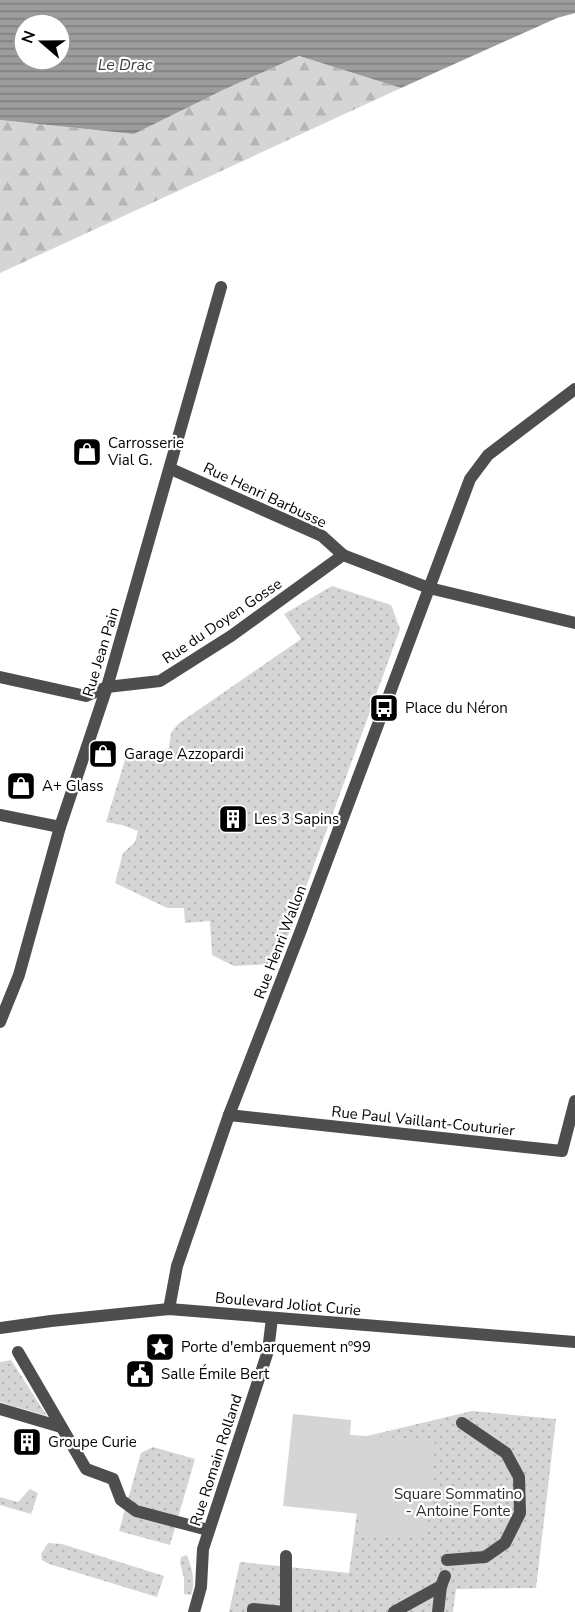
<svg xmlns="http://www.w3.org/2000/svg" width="575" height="1612" font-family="'Nunito Sans',sans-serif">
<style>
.grass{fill:url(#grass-dots)}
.forest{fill:url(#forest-firs)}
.pitch{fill:#d5d5d5}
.water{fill:url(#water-rules);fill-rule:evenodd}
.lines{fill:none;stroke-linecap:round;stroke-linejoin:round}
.pedestrian{stroke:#4e4e4e;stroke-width:12}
.minor{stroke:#4e4e4e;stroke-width:12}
.tertiary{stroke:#4e4e4e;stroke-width:12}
.labels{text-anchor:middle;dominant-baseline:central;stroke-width:4.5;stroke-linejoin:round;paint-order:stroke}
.poi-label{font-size:15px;fill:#000;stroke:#fff;text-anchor:start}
.street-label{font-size:15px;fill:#000;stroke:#fff}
.park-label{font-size:15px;fill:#2c2c2c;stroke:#fff}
.water-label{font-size:16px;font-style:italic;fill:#3d3d3d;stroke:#fff}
</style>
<defs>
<pattern id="grass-dots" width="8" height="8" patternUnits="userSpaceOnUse" patternTransform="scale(1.5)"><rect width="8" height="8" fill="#d5d5d5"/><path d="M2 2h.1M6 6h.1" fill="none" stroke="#b5b5b5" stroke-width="1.8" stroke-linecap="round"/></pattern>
<pattern id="forest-firs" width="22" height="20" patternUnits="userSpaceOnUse" patternTransform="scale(1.5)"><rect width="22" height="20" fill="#d5d5d5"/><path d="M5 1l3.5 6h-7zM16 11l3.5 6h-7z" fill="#b5b5b5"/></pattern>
<pattern id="water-rules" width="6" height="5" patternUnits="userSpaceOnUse" patternTransform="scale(1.5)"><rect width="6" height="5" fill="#9c9c9c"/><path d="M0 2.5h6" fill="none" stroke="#7d7d7d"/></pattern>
</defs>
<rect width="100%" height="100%" fill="#fff"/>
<g class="grass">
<path d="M332,586L391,605L400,629L290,931L273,964L234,966L212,955L210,921L185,923L184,908H167L115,883L123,853L135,842L138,831L122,825L106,822L125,760H147L169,748L171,733L178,724L301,639L284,614Z"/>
<path d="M11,1360L47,1416L0,1402V1362Z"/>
<path d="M472,1411L556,1419L536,1588L456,1589L453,1612H229L240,1562L349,1573L367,1436Z"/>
<path d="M153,1447L195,1459L170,1545L119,1531L141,1453Z"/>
<path d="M30,1489L38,1493L31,1514L0,1505V1497L18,1502Z"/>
<path d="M48,1543L62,1544L164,1576L157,1597L49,1564L42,1560L41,1554Z"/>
<path d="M187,1555C192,1569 196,1581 191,1595L184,1594V1578L180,1563L181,1557Z"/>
</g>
<path class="forest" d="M299,56L401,88L0,273V120L134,134L223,90Z"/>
<path class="pitch" d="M293,1414L351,1420L350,1435L435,1440L426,1538L358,1533L360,1514L283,1506Z"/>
<path class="water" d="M0,0H575V13L557,18L401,88L299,56L223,90L134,134L0,120ZM24,24H60V60H24Z"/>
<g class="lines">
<g class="pedestrian">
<path d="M18,1352L86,1469L113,1479L121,1500L136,1511L208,1530"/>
<path d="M0,1409L61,1427"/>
<path d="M447,1560L485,1557L505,1543L520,1513L519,1477L506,1453L462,1423"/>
<path d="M253,1612V1609L284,1612"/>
<path d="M286,1612V1556"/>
<path d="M394,1612L441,1586L445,1576"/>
<path d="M438,1612L441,1586"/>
</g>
<g class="minor">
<path d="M171,469L322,536L343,555L429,588L575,623"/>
<path d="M0,677L86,696L107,687L160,681L231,636L343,555"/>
<path d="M0,815L60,827"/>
<path d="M0,1022L19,975L60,827L107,687L221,287"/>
<path d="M229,1115L562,1151L575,1101"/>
<path d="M169,1309L177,1266L229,1115L301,930L470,479L488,455L575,389"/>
<path d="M194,1612L201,1587L203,1549L268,1351L272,1318"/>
</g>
<path class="tertiary" d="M0,1328L51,1321L169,1309L575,1342"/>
</g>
<defs>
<g id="shop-square" transform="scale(1.5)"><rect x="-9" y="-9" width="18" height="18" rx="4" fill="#000" stroke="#fff"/><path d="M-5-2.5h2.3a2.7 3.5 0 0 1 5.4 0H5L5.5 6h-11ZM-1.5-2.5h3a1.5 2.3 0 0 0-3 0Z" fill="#fff"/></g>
<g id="bus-square" transform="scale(1.5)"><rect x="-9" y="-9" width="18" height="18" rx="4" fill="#000" stroke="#fff"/><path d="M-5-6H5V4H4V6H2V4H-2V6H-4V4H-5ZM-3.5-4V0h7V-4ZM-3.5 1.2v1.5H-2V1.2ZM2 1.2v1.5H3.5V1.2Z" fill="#fff"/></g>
<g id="building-square" transform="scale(1.5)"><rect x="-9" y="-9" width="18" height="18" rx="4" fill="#000" stroke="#fff"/><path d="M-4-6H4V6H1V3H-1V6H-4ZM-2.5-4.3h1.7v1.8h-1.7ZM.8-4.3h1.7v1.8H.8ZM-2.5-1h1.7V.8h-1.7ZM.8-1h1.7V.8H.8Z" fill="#fff"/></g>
<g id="sight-square" transform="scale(1.5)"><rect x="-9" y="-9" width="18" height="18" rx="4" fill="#000" stroke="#fff"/><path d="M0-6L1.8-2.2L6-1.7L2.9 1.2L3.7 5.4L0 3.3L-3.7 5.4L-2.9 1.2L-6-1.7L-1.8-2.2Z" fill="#fff"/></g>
<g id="civic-square" transform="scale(1.5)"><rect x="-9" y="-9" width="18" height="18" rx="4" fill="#000" stroke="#fff"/><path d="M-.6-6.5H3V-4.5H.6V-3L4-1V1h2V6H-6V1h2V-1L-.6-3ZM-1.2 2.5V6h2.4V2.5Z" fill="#fff"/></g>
</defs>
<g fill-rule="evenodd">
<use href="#shop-square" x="87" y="452"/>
<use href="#bus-square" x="384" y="708"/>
<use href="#shop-square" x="103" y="754"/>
<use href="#shop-square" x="21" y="786"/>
<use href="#building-square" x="233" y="819"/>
<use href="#sight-square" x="160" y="1347"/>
<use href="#civic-square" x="140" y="1374"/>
<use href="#building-square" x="27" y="1442"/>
</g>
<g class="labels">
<g class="poi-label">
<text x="108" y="443">Carrosserie<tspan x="108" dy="17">Vial G.</tspan></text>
<text x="405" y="708">Place du Néron</text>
<text x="124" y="754">Garage Azzopardi</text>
<text x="42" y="786">A+ Glass</text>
<text x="254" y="819">Les 3 Sapins</text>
<text x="181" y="1347">Porte d'embarquement nº99</text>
<text x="161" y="1374">Salle Émile Bert</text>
<text x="48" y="1442">Groupe Curie</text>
</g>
<g class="street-label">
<text transform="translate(265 495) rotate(25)">Rue Henri Barbusse</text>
<text transform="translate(222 621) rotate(-34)">Rue du Doyen Gosse</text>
<text transform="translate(101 652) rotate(-73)">Rue Jean Pain</text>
<text transform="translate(280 942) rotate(-69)">Rue Henri Wallon</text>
<text transform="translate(423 1121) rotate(6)">Rue Paul Vaillant-Couturier</text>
<text transform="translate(288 1304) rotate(5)">Boulevard Joliot Curie</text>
<text transform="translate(216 1460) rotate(-72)">Rue Romain Rolland</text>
</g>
<g class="park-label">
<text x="458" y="1494">Square Sommatino<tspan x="458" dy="17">- Antoine Fonte</tspan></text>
</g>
<g class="water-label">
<text x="125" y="65">Le Drac</text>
</g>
</g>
<g transform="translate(42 42) rotate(290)"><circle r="28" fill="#ffffff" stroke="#999999" stroke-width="1.5"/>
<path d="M0-4.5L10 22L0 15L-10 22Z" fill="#000000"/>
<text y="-9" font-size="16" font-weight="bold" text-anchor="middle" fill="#000000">N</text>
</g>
</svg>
